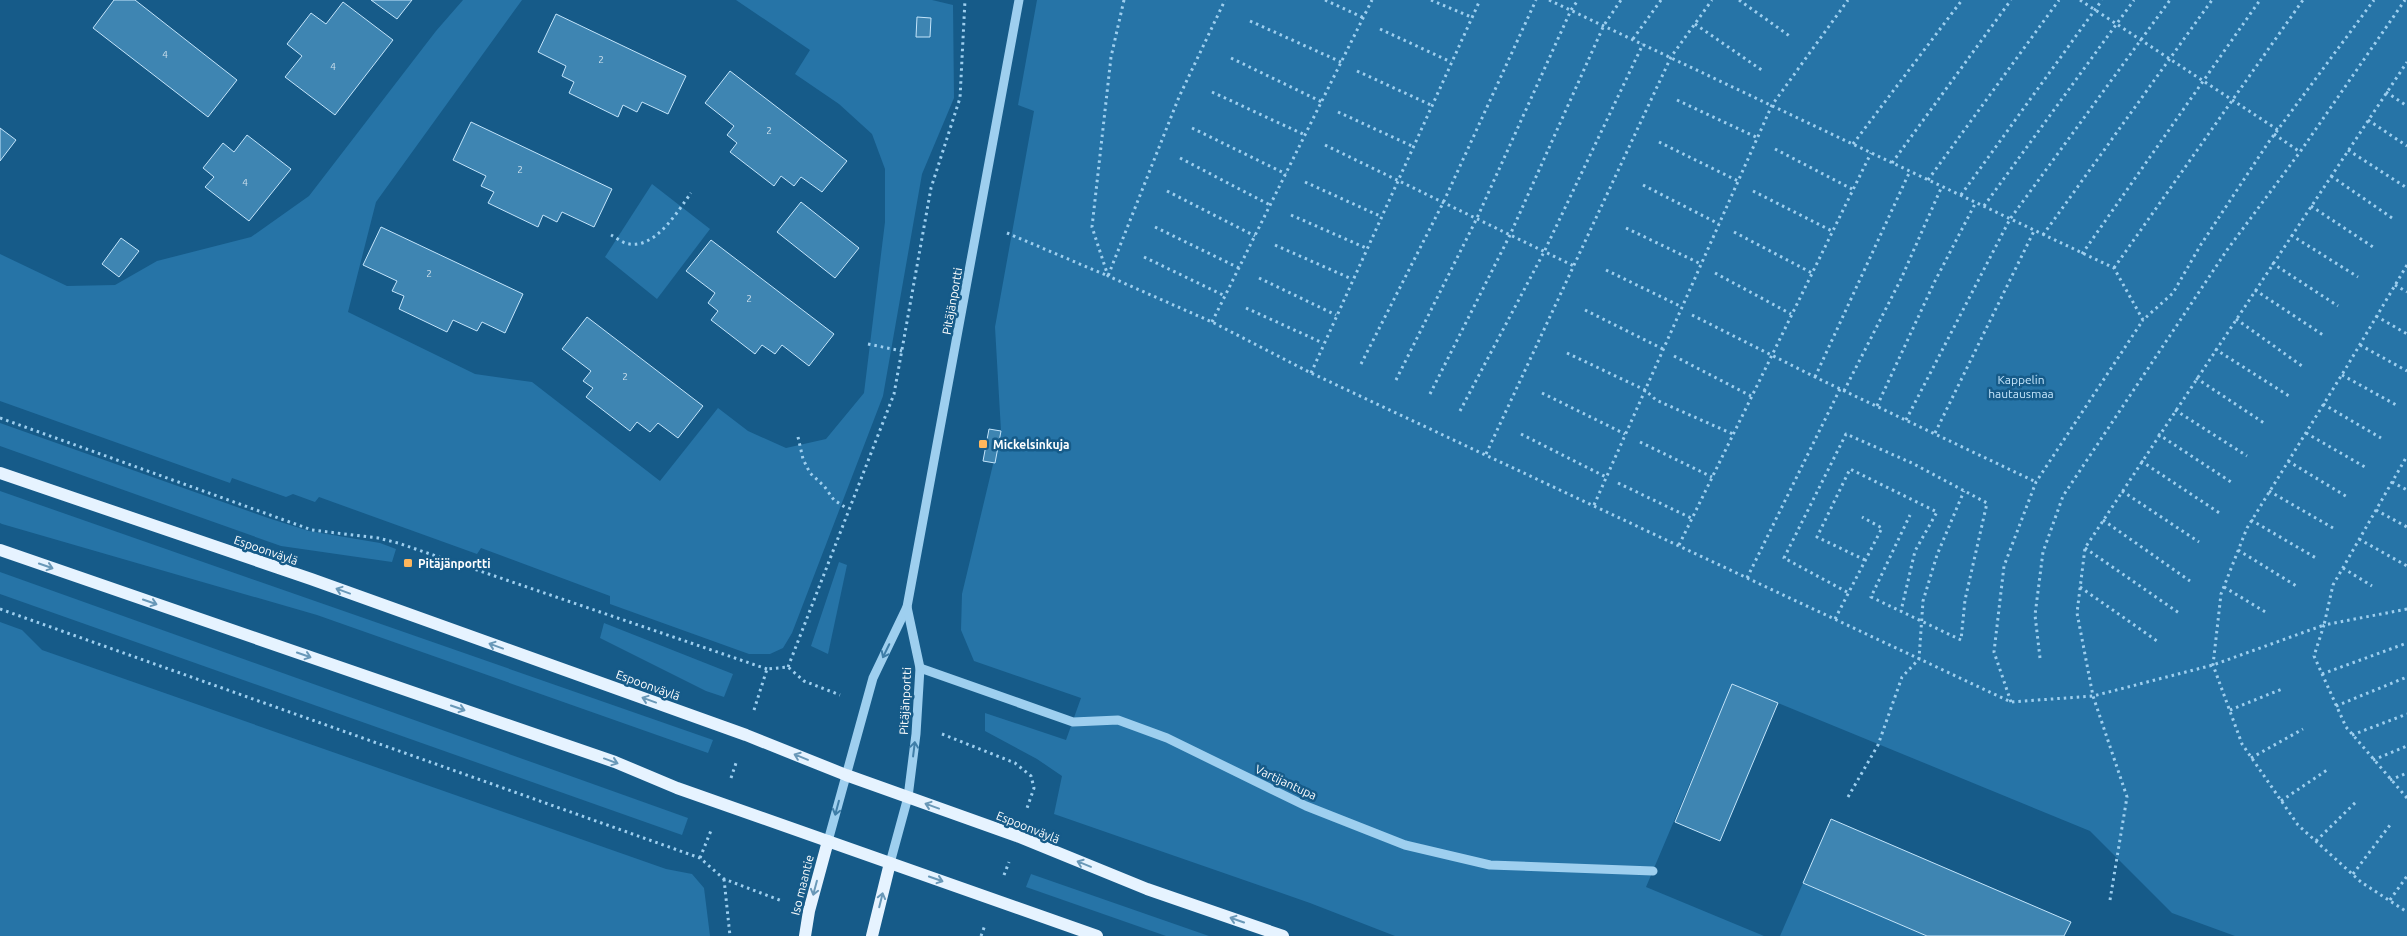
<svg xmlns="http://www.w3.org/2000/svg" width="2407" height="936" font-family="Ubuntu,sans-serif">
<style>
.green{fill:#2674a7}
.building{fill:#3e85b2;stroke:#c4e5fb}
.lines{fill:none;stroke-linecap:round;stroke-linejoin:round}
.path{stroke:#9ecfef;stroke-width:3;stroke-dasharray:2.5 4;stroke-linecap:butt}
.minor{stroke:#9ecfef;stroke-width:9}
.major{stroke:#e6f3ff;stroke-width:12}
.oneway{stroke:#6998b8}
.oneway2{stroke:#3f7ea8}
.poi-dot{fill:#ffb65c;stroke:#165b89;stroke-width:2}
.labels{text-anchor:middle;dominant-baseline:central;stroke-width:5;stroke-linejoin:round;paint-order:stroke}
.number-label{font-size:10px;fill:#cfe0ec}
.street-label{font-size:12px;fill:#fff;stroke:#165b89}
.park-label{font-size:12px;fill:#c4e5fb;stroke:#165b89}
.poi-label{font-size:12px;font-weight:bold;fill:#fff;stroke:#165b89;text-anchor:start}
</style>
<rect width="100%" height="100%" fill="#165b89"/>
<g class="green">
<path d="M463,0H522L376,202L348,312L475,374L532,382L660,481L718,408L748,431L786,448L826,439L864,393L885,222V169L872,134L839,104L795,74L810,50L736,0H932L953,5L954,98L922,174L883,396L792,633L783,648L770,654H749L610,604V596L481,548L477,554L319,497L315,502L293,494L286,497L232,478L230,483L0,401V254L67,286L115,285L157,261L251,237L309,196L436,31Z"/>
<path d="M1037,0H2407V936H2235L2172,913L2090,831L1732,684L1646,887L1764,936H1395L1310,903L1054,814L1062,776L1037,759L985,731V713L1066,740L1081,698L974,661L961,630L962,594L1001,431L995,327L1034,111L1018,105Z"/>
<path d="M652,184L710,229L657,299L605,257Z"/>
<path d="M0,423L268,518L309,531L380,543L396,549L392,562L281,546L0,446Z"/>
<path d="M0,491L713,740L708,753L317,615L2,524L0,523Z"/>
<path d="M839,562L847,565L828,654L811,646Z"/>
<path d="M0,572L688,818L682,835L0,594Z"/>
<path d="M0,622L22,630L42,650L666,869L692,874L704,888L710,936H0Z"/>
<path d="M604,623L733,674L724,697L706,691L600,638Z"/>
<path d="M1031,874L1209,936H1166L1026,887Z"/>
<path d="M1803,883L1927,936H1780Z"/>
</g>
<g class="building">
<path d="M114,0H135L237,80L208,117L93,28Z"/>
<path d="M371,0H412L397,19Z"/>
<path d="M343,2L393,40L335,115L285,77L302,56L287,44L311,13L326,24Z"/>
<path d="M556,14L686,76L668,114L642,102L637,112L623,105L618,117L569,93L574,82L562,76L566,66L538,52Z"/>
<path d="M917,17L931,18L930,37H916Z"/>
<path d="M730,71L847,161L822,192L801,177L794,186L781,176L774,186L730,152L737,143L727,135L734,126L705,103Z"/>
<path d="M471,122L612,189L594,227L562,212L557,222L543,215L538,227L488,203L494,192L481,186L486,176L453,160Z"/>
<path d="M0,128L16,140L0,161Z"/>
<path d="M247,135L291,169L249,221L205,187L214,177L203,168L223,143L234,152Z"/>
<path d="M801,202L859,248L835,278L777,232Z"/>
<path d="M381,227L523,294L505,333L482,322L477,331L453,320L447,332L399,309L404,296L392,291L397,281L363,265Z"/>
<path d="M121,238L139,251L119,277L102,264Z"/>
<path d="M711,240L834,334L809,366L782,345L775,354L762,345L755,354L711,320L718,311L708,303L715,293L686,271Z"/>
<path d="M587,317L703,406L678,438L658,423L650,432L637,422L630,431L586,397L593,388L583,381L591,371L562,349Z"/>
<path d="M989,429L1001,431L995,463L983,461Z"/>
<path d="M1732,684L1778,703L1720,841L1675,822Z"/>
<path d="M1831,819L2071,922L2064,936H1927L1803,883Z"/>
</g>
<g class="lines">
<g class="path">
<path d="M1124,0L1111,57L1092,227L1108,276L1212,322L1311,373L2011,702L2093,696L2213,665L2324,625L2333,585L2407,456"/>
<path d="M1325,0L1364,18"/>
<path d="M1431,0L1471,17"/>
<path d="M1549,0L2114,268L2143,320L2173,293L2200,246L2268,143L2374,0"/>
<path d="M1739,0L1791,37"/>
<path d="M2080,0L2278,130"/>
<path d="M1250,21L1341,62"/>
<path d="M1695,24L1763,71"/>
<path d="M1380,29L1451,62"/>
<path d="M1633,39L1661,0"/>
<path d="M1231,58L1322,102"/>
<path d="M1357,71L1431,105"/>
<path d="M1212,92L1305,135"/>
<path d="M2386,92L2407,106"/>
<path d="M1677,100L1758,138"/>
<path d="M1338,112L1412,146"/>
<path d="M2368,120L2407,146"/>
<path d="M1192,128L1286,174"/>
<path d="M2274,134L2300,152L2405,0"/>
<path d="M1659,142L1738,181"/>
<path d="M1853,144L1962,0"/>
<path d="M1325,145L1574,266"/>
<path d="M1775,149L1852,189"/>
<path d="M2348,150L2407,188"/>
<path d="M1180,158L1270,205"/>
<path d="M1892,163L2011,0"/>
<path d="M2331,176L2395,220"/>
<path d="M1928,180L2059,0"/>
<path d="M1305,182L1380,216"/>
<path d="M1643,185L1719,224"/>
<path d="M1167,191L1255,236"/>
<path d="M1753,191L1832,231"/>
<path d="M1961,195L2102,0"/>
<path d="M1984,206L2134,0"/>
<path d="M2311,206L2376,249"/>
<path d="M1291,215L1366,248"/>
<path d="M1155,227L1239,268"/>
<path d="M1626,228L1701,264"/>
<path d="M1734,232L1812,273"/>
<path d="M1007,233L1108,276L1179,97L1225,0"/>
<path d="M611,235C615,237 620,241 625,243C654,252 677,212 691,193"/>
<path d="M2043,235L2212,0"/>
<path d="M2291,235L2358,277"/>
<path d="M1275,245L1352,279"/>
<path d="M2082,254L2260,0"/>
<path d="M1144,257L1225,296"/>
<path d="M2272,263L2338,306"/>
<path d="M2407,265L2346,368L2247,528L2221,594L2213,665L2242,744L2298,825L2361,882L2407,912"/>
<path d="M2114,268L2303,0"/>
<path d="M1606,270L1682,307"/>
<path d="M1715,273L1791,314"/>
<path d="M1259,278L1336,315"/>
<path d="M2395,285L2407,292"/>
<path d="M2255,290L2323,335"/>
<path d="M1246,308L1323,343"/>
<path d="M1585,310L1663,349"/>
<path d="M1692,315L1815,377L2036,482"/>
<path d="M2376,316L2407,334"/>
<path d="M2236,319L2302,366"/>
<path d="M1212,322L1372,0"/>
<path d="M868,344L902,351"/>
<path d="M2360,345L2407,371"/>
<path d="M2215,349L2289,396"/>
<path d="M1567,353L1645,390L1656,400L1733,434"/>
<path d="M1674,356L1751,396"/>
<path d="M1361,364L1444,201L1536,0"/>
<path d="M1311,373L1480,0"/>
<path d="M2342,375L2398,406"/>
<path d="M1815,377L1910,171"/>
<path d="M2196,378L2264,423"/>
<path d="M1396,380L1477,218L1571,10L1578,0"/>
<path d="M1844,391L1901,279L1942,186"/>
<path d="M1542,393L1625,434"/>
<path d="M1430,394L1510,235L1604,25L1621,0"/>
<path d="M2323,404L2381,438"/>
<path d="M1877,406L1934,283L1976,202"/>
<path d="M2175,410L2247,456"/>
<path d="M1460,411L1544,252L1643,44"/>
<path d="M0,418L312,530L378,538L398,543L767,669"/>
<path d="M1906,420L2010,219L2170,0"/>
<path d="M1935,433L2034,231"/>
<path d="M2306,433L2365,467"/>
<path d="M1521,434L1606,477"/>
<path d="M2158,434L2234,484"/>
<path d="M798,437L803,459L810,473L824,486L834,500L848,509"/>
<path d="M1640,442L1712,477"/>
<path d="M1486,454L1671,57L1712,0"/>
<path d="M2141,461L2221,514"/>
<path d="M2288,461L2349,498"/>
<path d="M2392,482L2407,490"/>
<path d="M1618,483L1691,518"/>
<path d="M2122,491L2199,542"/>
<path d="M2269,491L2333,528"/>
<path d="M1594,505L1772,105L1848,0"/>
<path d="M2376,510L2407,527"/>
<path d="M2103,520L2190,581"/>
<path d="M2251,520L2316,558"/>
<path d="M2359,539L2407,566"/>
<path d="M1679,545L1871,153"/>
<path d="M2085,548L2179,613"/>
<path d="M2238,550L2298,587"/>
<path d="M1865,560L1817,537L1850,469L1937,512L1915,551L1901,611"/>
<path d="M2343,568L2372,586"/>
<path d="M1747,578L1840,389"/>
<path d="M2080,587L2157,641"/>
<path d="M2224,587L2267,613"/>
<path d="M1847,592L1784,558L1846,434L1912,463L1987,503L1965,600L1961,640L1871,597L1910,515"/>
<path d="M0,609L700,858L724,879L782,901"/>
<path d="M2407,609L2324,625L2314,656L2346,727L2407,798"/>
<path d="M1835,619L1882,528L1862,517"/>
<path d="M2040,658L2035,615L2043,552L2063,496L2227,250L2300,152"/>
<path d="M788,667L894,394L931,188L960,98L965,0"/>
<path d="M2322,674L2407,643"/>
<path d="M2011,702L1994,652L2004,566L2036,482L2143,320"/>
<path d="M2336,706L2407,677"/>
<path d="M754,710L767,669L788,667L804,681L840,695"/>
<path d="M2230,710L2282,689"/>
<path d="M942,734L1015,763L1031,776L1034,788L1026,811"/>
<path d="M2352,735L2407,714"/>
<path d="M2251,758L2303,729"/>
<path d="M2373,760L2407,746"/>
<path d="M731,778L737,760"/>
<path d="M2390,780L2407,773"/>
<path d="M1848,797L1878,745L1902,677L1919,659L1923,601L1937,555L1964,491"/>
<path d="M2281,801L2327,770"/>
<path d="M2316,841L2357,801"/>
<path d="M700,858L712,828"/>
<path d="M2353,874L2390,825"/>
<path d="M1004,875L1009,862"/>
<path d="M724,879L730,936"/>
<path d="M2110,900L2127,797L2093,696L2077,613L2085,548L2407,62"/>
<path d="M2390,900L2407,876"/>
<path d="M981,936L985,925"/>
</g>
<g class="minor">
<path d="M920,668L1073,722L1118,720L1167,738L1306,806L1405,845L1490,865L1653,871"/>
<path d="M828,841L873,678L907,607L1019,0"/>
<path d="M890,863L908,797L916,734L920,668L907,607"/>
</g>
<g class="major">
<path d="M0,473L311,579L746,735L846,775L1017,836L1147,889L1283,936"/>
<path d="M0,550L615,762L677,788L1097,936"/>
<path d="M805,936L809,911L828,841"/>
<path d="M872,936L890,863"/>
</g>
</g>
<defs><path id="oneway-shaft" d="M-6 0H5M1.5-3L5.5 0L1.5 3" fill="none" stroke-width="1.6" stroke-linecap="round" stroke-linejoin="round" transform="scale(1.25)"/></defs>
<g class="oneway">
<use href="#oneway-shaft" transform="translate(46 566) rotate(19)"/>
<use href="#oneway-shaft" transform="translate(343 591) rotate(-160)"/>
<use href="#oneway-shaft" transform="translate(150 602) rotate(19)"/>
<use href="#oneway-shaft" transform="translate(496 646) rotate(-160)"/>
<use href="#oneway-shaft" transform="translate(304 655) rotate(19)"/>
<use href="#oneway-shaft" transform="translate(649 700) rotate(-160)"/>
<use href="#oneway-shaft" transform="translate(458 708) rotate(19)"/>
<use href="#oneway-shaft" transform="translate(801 757) rotate(-158)"/>
<use href="#oneway-shaft" transform="translate(611 761) rotate(20)"/>
<use href="#oneway-shaft" transform="translate(932 806) rotate(-160)"/>
<use href="#oneway-shaft" transform="translate(1084 864) rotate(-158)"/>
<use href="#oneway-shaft" transform="translate(936 879) rotate(19)"/>
<use href="#oneway-shaft" transform="translate(815 888) rotate(105)"/>
<use href="#oneway-shaft" transform="translate(881 900) rotate(-76)"/>
<use href="#oneway-shaft" transform="translate(1237 920) rotate(-161)"/>
</g>
<g class="oneway2">
<use href="#oneway-shaft" transform="translate(886 651) rotate(116)"/>
<use href="#oneway-shaft" transform="translate(914 749) rotate(-83)"/>
<use href="#oneway-shaft" transform="translate(837 808) rotate(105)"/>
</g>
<g class="poi-dot">
<rect x="978" y="439" width="10" height="10" rx="2.5"/>
<rect x="403" y="558" width="10" height="10" rx="2.5"/>
</g>
<g class="labels">
<g class="number-label">
<text x="165" y="54">4</text>
<text x="601" y="59">2</text>
<text x="333" y="66">4</text>
<text x="769" y="130">2</text>
<text x="520" y="169">2</text>
<text x="245" y="182">4</text>
<text x="429" y="273">2</text>
<text x="749" y="298">2</text>
<text x="625" y="376">2</text>
</g>
<g class="street-label">
<text transform="translate(952 301) rotate(-80)">Pitäjänportti</text>
<text transform="translate(266 550) rotate(19)">Espoonväylä</text>
<text transform="translate(648 685) rotate(20)">Espoonväylä</text>
<text transform="translate(905 701) rotate(-87)">Pitäjänportti</text>
<text transform="translate(1286 782) rotate(25)">Vartijantupa</text>
<text transform="translate(1028 827) rotate(22)">Espoonväylä</text>
<text transform="translate(802 885) rotate(-76)">Iso maantie</text>
</g>
<g class="park-label">
<text x="2021" y="379">Kappelin<tspan x="2021" dy="14">hautausmaa</tspan></text>
</g>
<g class="poi-label">
<text x="993" y="444">Mickelsinkuja</text>
<text x="418" y="563">Pitäjänportti</text>
</g>
</g>
</svg>
